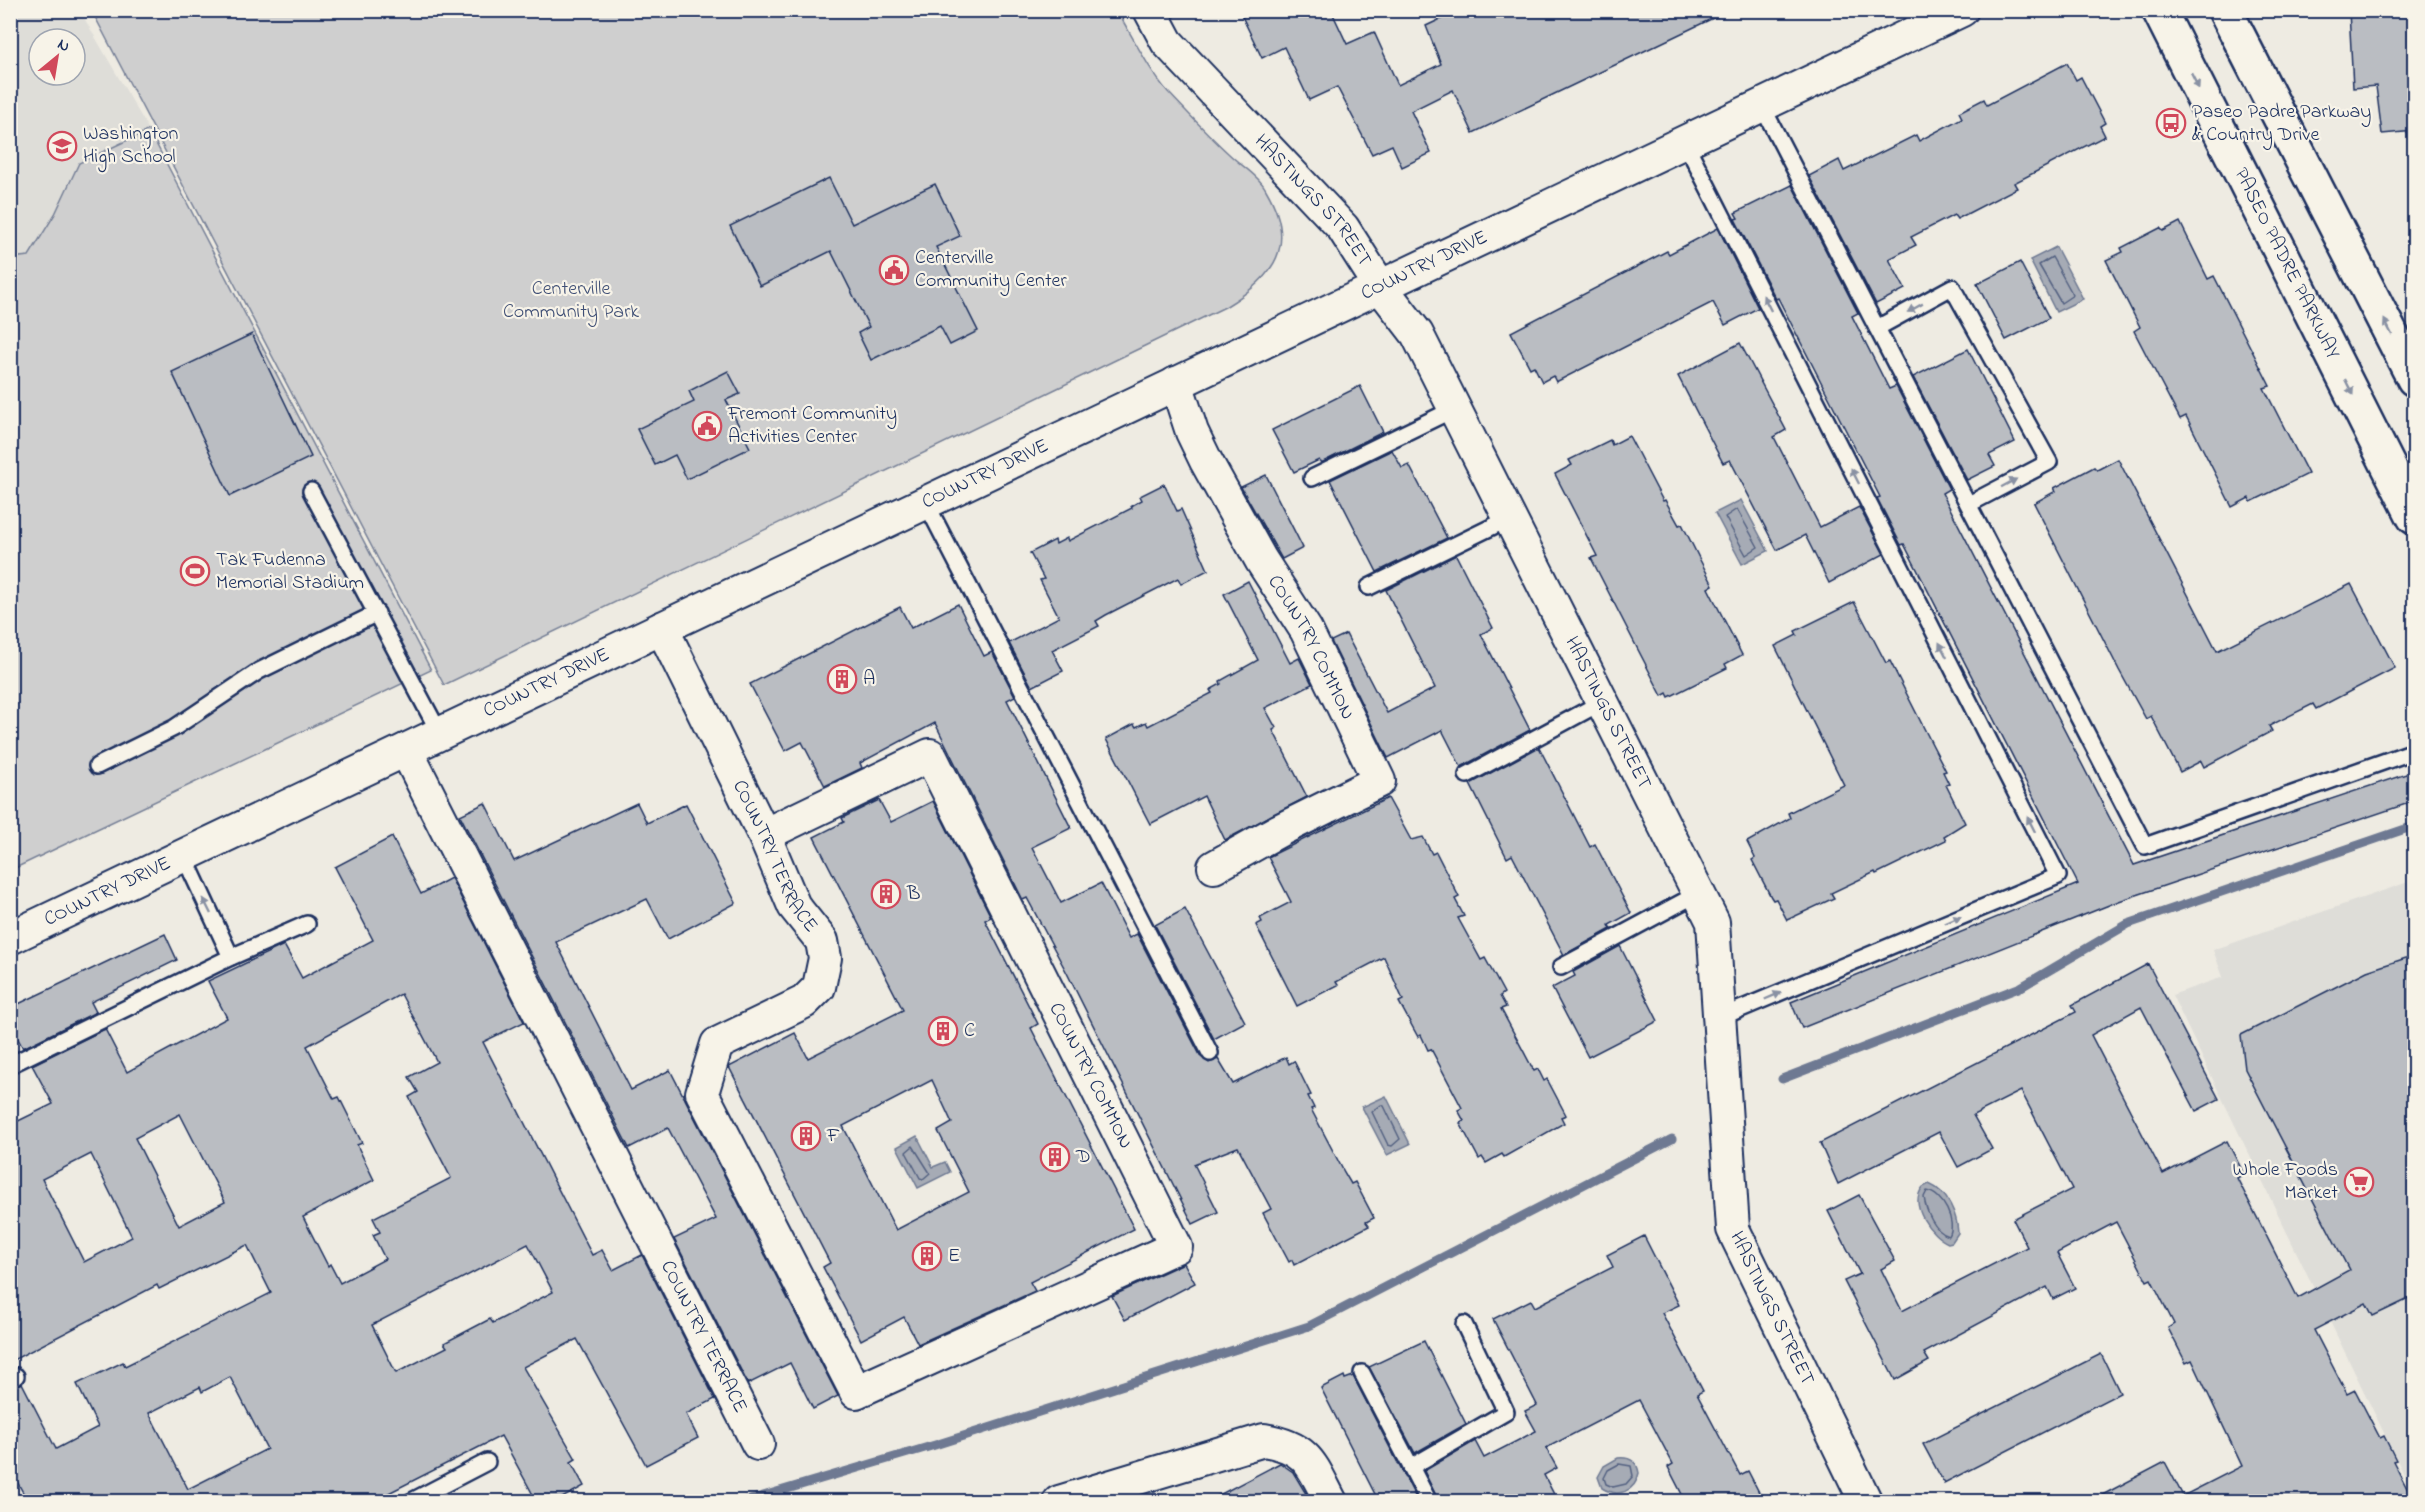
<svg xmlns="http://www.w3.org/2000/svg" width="2425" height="1512" font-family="'Indie Flower',sans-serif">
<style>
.built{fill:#deddd8;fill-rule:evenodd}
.green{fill:#cfcfcf;stroke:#757f96;stroke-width:1.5}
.water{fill:#a6abb5;stroke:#6e7992;stroke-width:1.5}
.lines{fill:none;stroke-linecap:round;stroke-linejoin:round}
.shore{stroke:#536181;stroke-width:1.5}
.stream{stroke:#6e7992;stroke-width:9}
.building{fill:#babdc2;stroke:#1b2f5e;stroke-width:1.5;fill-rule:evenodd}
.lane-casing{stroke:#1b2f5e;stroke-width:20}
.street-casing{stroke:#1b2f5e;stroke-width:36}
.secondary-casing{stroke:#1b2f5e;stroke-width:38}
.lane{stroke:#f7f3e8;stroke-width:15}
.street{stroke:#f7f3e8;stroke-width:32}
.secondary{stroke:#f7f3e8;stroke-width:33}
.oneway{fill:#8991a3}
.labels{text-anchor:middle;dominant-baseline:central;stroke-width:4.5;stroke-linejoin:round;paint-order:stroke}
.poi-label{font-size:20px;fill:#1b2f5e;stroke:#f7f3e8;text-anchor:start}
.street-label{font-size:20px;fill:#1b2f5e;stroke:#f7f3e8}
.park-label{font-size:20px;fill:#3f4f75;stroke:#f7f3e8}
</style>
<rect width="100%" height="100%" fill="#eeebe2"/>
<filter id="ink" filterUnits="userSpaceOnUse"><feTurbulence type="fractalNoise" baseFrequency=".0167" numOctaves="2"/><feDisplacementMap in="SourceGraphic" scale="12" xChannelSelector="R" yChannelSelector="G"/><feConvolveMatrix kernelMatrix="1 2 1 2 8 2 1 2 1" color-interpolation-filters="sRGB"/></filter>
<g filter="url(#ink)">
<g class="built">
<path d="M11,11H80L149,130L79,163L55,214L28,256L11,258ZM39,39H75V75H39Z"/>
<path d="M2414,880V1495L2172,995L2223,977L2213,950Z"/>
</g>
<g class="green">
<path d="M92,11H1117C1133,37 1148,69 1168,92C1188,113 1208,135 1229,154C1240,165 1258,175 1265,188C1299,245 1275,277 1225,307L444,685Z"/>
<path d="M149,130L431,670L11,870V258L29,256L55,214L79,163Z"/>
</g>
<g class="water">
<path d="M2056,247L2083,299L2056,312L2030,260Z"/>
<path d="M1741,500L1768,551L1742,564L1715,513Z"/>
<path d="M1386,1096L1410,1144L1387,1155L1362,1107Z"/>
<path d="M917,1136L933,1167L945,1162L950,1172L918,1188L897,1147Z"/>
<path d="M1929,1184C1948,1192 1957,1214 1958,1233L1952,1242L1948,1243C1931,1236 1908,1205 1923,1187Z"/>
<path d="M1618,1458C1629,1457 1637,1460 1639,1473C1635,1492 1618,1498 1602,1488L1598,1477L1604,1466Z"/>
</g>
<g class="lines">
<g class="shore">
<path d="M2052,257L2073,295L2061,303L2039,265Z"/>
<path d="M1737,509L1758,547L1746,555L1725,517Z"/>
<path d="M1381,1105L1384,1106L1400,1139L1392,1146L1388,1145L1372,1112Z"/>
<path d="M913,1146L930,1173L923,1179L920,1178L906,1152Z"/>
<path d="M1927,1191C1943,1194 1957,1222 1949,1236C1934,1232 1926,1211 1924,1197Z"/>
<path d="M1619,1464L1631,1466L1633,1476L1626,1484L1613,1487L1606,1484L1604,1478L1608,1470Z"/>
</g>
<g class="stream">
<path d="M1782,1079L2021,987L2128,924L2414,826"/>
<path d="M743,1502L935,1445L1309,1326L1672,1139"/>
</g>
</g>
<g class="building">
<path d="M1239,10H1331L1347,44L1374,32L1398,85L1441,64L1426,26L1460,10H1730L1473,133L1453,90L1411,111L1431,153L1402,167L1392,145L1372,154L1337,87L1309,100L1284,47L1262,58Z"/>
<path d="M2349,10H2415V131L2382,134L2376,86L2353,88Z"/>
<path d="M2067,63L2076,80L2081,77L2105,123L2100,126L2105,136L2014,183L2017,188L1957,219L1954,215L1911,237L1916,245L1889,259L1905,289L1876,304L1809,176L1839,160L1844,171L1916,135L1919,141L1962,118L1959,112L1984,99L1987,105Z"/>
<path d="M829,178L852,224L935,184L960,236L936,247L978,331L950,345L940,326L871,360L858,333L869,327L831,251L760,286L730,226Z"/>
<path d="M1792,185L1858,313L1852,316L1889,389L1896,386L1949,489L1942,493L2134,865L2415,771V801L2119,901L1802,1028L1791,1002L2078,884L1904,544L1901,545L1877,498L1880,497L1778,298L1776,299L1735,219L1738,218L1735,213Z"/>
<path d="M2180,222L2208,279L2214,276L2270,386L2264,388L2308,474L2251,502L2249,498L2232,507L2186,416L2180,419L2148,358L2134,331L2140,327L2106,260L2123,252L2121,248L2160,228L2163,231Z"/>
<path d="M1718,228L1758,308L1725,325L1713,302L1556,382L1553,376L1542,382L1534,366L1530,368L1511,332L1667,251L1669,254Z"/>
<path d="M2020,262L2049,318L2006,340L1977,284Z"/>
<path d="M252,334L311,457L230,496L172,372Z"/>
<path d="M1740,343L1786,430L1774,437L1820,527L1859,507L1884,554L1829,583L1805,535L1777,550L1730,460L1723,463L1678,376Z"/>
<path d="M1968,349L2015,442L1989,455L1995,466L1967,480L1913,377Z"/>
<path d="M728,371L740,394L726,400L750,448L687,479L675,455L655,465L637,429L694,402L689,391Z"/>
<path d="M1360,386L1383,432L1321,463L1319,460L1294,472L1272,430Z"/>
<path d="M1629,436L1663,501L1665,500L1679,525L1682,524L1699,558L1713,585L1708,588L1742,655L1725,664L1727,668L1669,697L1667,693L1662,696L1633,640L1591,558L1597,556L1555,474L1572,465L1569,460L1610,440L1612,445Z"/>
<path d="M1392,450L1402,468L1409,465L1447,538L1377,572L1330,480Z"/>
<path d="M2118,459L2217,651L2351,584L2395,668L2316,709L2313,704L2269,726L2272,731L2204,767L2201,761L2180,772L2151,716L2146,719L2119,670L2034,503L2056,491L2054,488L2094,467L2097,470Z"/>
<path d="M1266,475L1303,548L1282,559L1241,487Z"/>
<path d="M1164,484L1177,511L1181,509L1208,570L1181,584L1178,578L1106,615L1096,621L1099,626L1052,650L1063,671L1032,687L1009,643L1059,617L1040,580L1044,579L1030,553L1055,540L1056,544L1067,538L1068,541L1132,508L1131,506L1142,500L1140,496Z"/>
<path d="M1456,555L1493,628L1481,634L1530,730L1461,767L1442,730L1388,758L1331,641L1346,634L1387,713L1435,688L1386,590Z"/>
<path d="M1248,581L1290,663L1299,658L1312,684L1265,708L1276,728L1273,730L1307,797L1225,840L1204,796L1150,824L1106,739L1134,724L1136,727L1146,722L1148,726L1212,693L1210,690L1221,684L1220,681L1258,660L1224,594Z"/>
<path d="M1854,602L1886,663L1890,661L1933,746L1946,771L1943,772L1949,784L1946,785L1965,823L1944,836L1946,840L1876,874L1875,872L1831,893L1834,898L1787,920L1776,899L1773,900L1771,897L1752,860L1755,858L1747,842L1790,818L1788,813L1844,785L1775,646L1797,635L1795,631Z"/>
<path d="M958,604L984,656L992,652L1015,696L1007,700L1071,828L1032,847L1061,903L1101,883L1129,938L1137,934L1201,1057L1209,1063L1218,1059L1233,1084L1286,1057L1289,1064L1294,1061L1311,1095L1308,1096L1314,1108L1311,1109L1344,1172L1351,1184L1355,1182L1374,1218L1366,1222L1369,1226L1294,1265L1292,1260L1289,1262L1263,1213L1271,1209L1238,1147L1194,1164L1218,1212L1193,1224L1067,973L1027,898L1023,900L935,723L860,763L862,768L825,786L802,742L785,751L750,684L900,607L911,628Z"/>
<path d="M1539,747L1590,847L1595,844L1631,913L1609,925L1611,929L1564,955L1512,855L1507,858L1470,784Z"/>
<path d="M1388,798L1411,840L1423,837L1432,854L1436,852L1459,897L1455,899L1464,916L1458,918L1481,960L1485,958L1504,993L1500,996L1506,1007L1501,1009L1534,1071L1538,1069L1544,1081L1547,1079L1566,1115L1561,1117L1564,1123L1504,1157L1502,1154L1486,1163L1482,1157L1479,1159L1460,1123L1464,1121L1458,1110L1462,1108L1431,1049L1428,1050L1421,1035L1418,1037L1399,1002L1403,1000L1384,957L1336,982L1338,985L1297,1006L1256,925L1262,922L1260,918L1291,902L1268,857Z"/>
<path d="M879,800L891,822L933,801L991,917L985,920L1038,1024L1031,1028L1134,1229L1030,1282L1035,1291L918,1344L904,1317L861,1340L823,1267L830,1263L729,1067L795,1033L808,1058L903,1010L814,837L844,822L842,818ZM932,1080L952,1123L938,1131L969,1192L896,1230L843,1126Z"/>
<path d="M485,803L514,861L637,803L647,823L686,804L736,903L668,939L647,899L556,942L631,1090L670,1070L838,1396L813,1409L790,1363L748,1384L674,1239L716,1219L668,1128L629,1148L460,815Z"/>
<path d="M392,837L421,894L451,878L524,1022L483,1042L592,1255L602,1250L613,1270L642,1255L715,1399L686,1414L698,1438L646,1465L577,1339L523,1367L576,1459L571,1462L584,1486L555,1502H537L501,1436L371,1502H28L10,1468V1389L22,1383L56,1449L98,1427L77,1384L123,1362L125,1366L271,1293L247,1245L159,1289L157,1285L11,1361L14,1367L10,1368V1125L53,1104L32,1065L105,1029L127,1072L227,1018L208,981L284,945L302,978L373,940L335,867ZM401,994L437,1062L409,1077L418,1092L409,1097L451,1178L373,1218L380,1232L373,1235L385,1259L340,1283L330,1264L328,1266L303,1217L374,1180L357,1145L362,1143L339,1097L334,1099L307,1046ZM180,1114L225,1202L179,1226L135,1138ZM91,1154L132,1237L84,1262L42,1179ZM528,1244L553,1292L493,1323L490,1319L444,1343L447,1347L396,1373L372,1325ZM230,1377L267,1449L188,1489L149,1413L200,1387L202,1392Z"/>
<path d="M1185,909L1245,1022L1214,1039L1155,925Z"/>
<path d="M165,934L177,960L91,1002L96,1012L23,1048L10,1024V1008Z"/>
<path d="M1620,946L1658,1021L1588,1057L1552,988L1575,976L1573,972Z"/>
<path d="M2415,955V1296L2373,1316L2366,1303L2314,1330L2347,1394L2355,1390L2380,1438L2384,1436L2396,1460L2393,1461L2414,1502H2089L2165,1462L2183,1496L2242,1466L2192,1360L2186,1363L2168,1328L2174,1324L2151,1279L2147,1281L2116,1222L2057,1253L2075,1288L2053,1299L2047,1287L1924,1353L1929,1361L1895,1380L1844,1281L1860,1274L1828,1211L1859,1195L1895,1261L1881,1269L1902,1311L2027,1247L2013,1219L2072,1189L2021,1091L1973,1115L1992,1149L1958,1167L1939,1132L1838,1184L1820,1143L2076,1012L2072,1005L2148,964L2219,1099L2196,1111L2141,1007L2091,1035L2163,1174L2227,1141L2244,1174L2237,1178L2298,1298L2349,1270L2245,1069L2241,1035L2367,971Z"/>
<path d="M1644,1236L1679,1305L1662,1313L1703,1391L1697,1394L1740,1475L1748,1471L1764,1502H1686L1668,1467L1673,1464L1639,1400L1546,1448L1557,1468L1544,1475L1558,1502H1439L1424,1471L1475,1441L1484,1458L1536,1431L1525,1411L1537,1405L1493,1319L1531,1300L1535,1307L1613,1267L1607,1255Z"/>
<path d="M1184,1263L1195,1283L1125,1320L1112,1296Z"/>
<path d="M1424,1341L1466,1424L1415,1453L1369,1367Z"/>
<path d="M2101,1354L2120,1393L1944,1483L1923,1444Z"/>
<path d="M1344,1376L1345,1379L1353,1376L1418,1502H1379L1321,1388Z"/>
<path d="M1280,1463L1293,1472L1311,1502H1206Z"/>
</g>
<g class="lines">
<g class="lane-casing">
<g id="lane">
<path d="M1762,106L2145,846L2414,751"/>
<path d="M1685,142L2058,876L1719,1018"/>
<path d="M1877,328L1952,287L2049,462L1969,504"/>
<path d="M1312,478L1454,409"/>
<path d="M311,491L440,734"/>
<path d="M926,503L1210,1053"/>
<path d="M1369,587L1510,518"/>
<path d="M97,766L174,728L259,671L377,613"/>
<path d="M1467,775L1602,702"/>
<path d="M184,856L231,957"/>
<path d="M1561,967L1699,893"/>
<path d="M10,1065L231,957L307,924"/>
<path d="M1362,1373L1411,1467"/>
<path d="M10,1379L16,1376"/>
<path d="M410,1502L487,1462"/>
<path d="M1429,1502L1411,1467L1506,1412L1464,1324"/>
</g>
</g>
<g class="street-casing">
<g id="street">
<path id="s1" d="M1150,10L1167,42L1343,228L1380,286L1417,334L1713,922L1733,1229L1866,1502"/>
<path id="s2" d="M1176,383L1192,432L1206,461L1261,560L1306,630L1379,781L1280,830L1214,867"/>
<path id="s3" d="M662,628L764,835L794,906L822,941L825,958L819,987L804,1002L717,1044L702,1093L856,1392L1176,1247L930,755L764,835"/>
<path id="s4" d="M406,750L758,1444"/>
<path id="s5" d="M10,938L1962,10"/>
<path d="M1059,1502L1264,1440C1309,1448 1311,1464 1331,1502"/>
</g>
</g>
<g class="secondary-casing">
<g id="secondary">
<path id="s6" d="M2159,10L2414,517"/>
<path d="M2225,10L2414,379"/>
</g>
</g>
<use href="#lane" class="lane"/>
<use href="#street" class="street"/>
<use href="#secondary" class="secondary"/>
</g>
<defs><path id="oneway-solid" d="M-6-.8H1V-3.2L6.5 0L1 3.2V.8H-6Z" transform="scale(1.5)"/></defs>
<g class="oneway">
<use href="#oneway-solid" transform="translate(2195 81) rotate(63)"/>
<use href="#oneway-solid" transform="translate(1767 303) rotate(-117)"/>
<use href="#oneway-solid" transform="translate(1915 308) rotate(151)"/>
<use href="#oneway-solid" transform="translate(2388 327) rotate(-117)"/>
<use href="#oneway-solid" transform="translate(2349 387) rotate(63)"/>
<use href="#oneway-solid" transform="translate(1855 476) rotate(-117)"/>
<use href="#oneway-solid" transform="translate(2009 483) rotate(-28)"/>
<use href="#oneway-solid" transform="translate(1943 650) rotate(-117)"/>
<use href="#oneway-solid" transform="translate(2031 824) rotate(-117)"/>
<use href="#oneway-solid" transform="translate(207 906) rotate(-116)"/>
<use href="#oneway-solid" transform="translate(1953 920) rotate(-23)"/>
<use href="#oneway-solid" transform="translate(1773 996) rotate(-23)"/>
</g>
</g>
<defs>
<g id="bus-ring" transform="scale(1.5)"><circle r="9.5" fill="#f7f3e8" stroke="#d1495b" stroke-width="1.5"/><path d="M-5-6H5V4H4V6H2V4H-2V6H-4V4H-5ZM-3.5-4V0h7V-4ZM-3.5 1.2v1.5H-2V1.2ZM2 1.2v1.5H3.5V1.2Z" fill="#d1495b"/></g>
<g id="school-ring" transform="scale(1.5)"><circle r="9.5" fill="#f7f3e8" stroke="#d1495b" stroke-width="1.5"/><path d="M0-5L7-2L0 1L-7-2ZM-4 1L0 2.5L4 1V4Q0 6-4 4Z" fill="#d1495b"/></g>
<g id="civic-ring" transform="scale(1.5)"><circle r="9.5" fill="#f7f3e8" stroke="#d1495b" stroke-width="1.5"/><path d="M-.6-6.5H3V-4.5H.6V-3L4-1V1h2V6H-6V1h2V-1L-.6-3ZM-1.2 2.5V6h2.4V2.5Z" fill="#d1495b"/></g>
<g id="stadium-ring" transform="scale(1.5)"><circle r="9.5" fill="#f7f3e8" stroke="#d1495b" stroke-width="1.5"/><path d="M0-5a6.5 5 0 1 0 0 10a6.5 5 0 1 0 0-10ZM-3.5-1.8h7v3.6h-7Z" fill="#d1495b"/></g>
<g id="building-ring" transform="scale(1.5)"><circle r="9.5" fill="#f7f3e8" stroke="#d1495b" stroke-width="1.5"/><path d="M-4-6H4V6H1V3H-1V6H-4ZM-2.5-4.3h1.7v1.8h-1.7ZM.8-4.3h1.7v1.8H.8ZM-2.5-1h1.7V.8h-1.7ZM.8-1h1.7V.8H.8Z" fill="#d1495b"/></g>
<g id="supermarket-ring" transform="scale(1.5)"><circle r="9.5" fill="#f7f3e8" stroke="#d1495b" stroke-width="1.5"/><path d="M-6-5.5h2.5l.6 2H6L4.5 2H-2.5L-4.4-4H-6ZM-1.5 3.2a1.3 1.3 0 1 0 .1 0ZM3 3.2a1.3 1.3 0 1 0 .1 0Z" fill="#d1495b"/></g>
</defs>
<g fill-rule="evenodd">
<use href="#bus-ring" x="2171" y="123"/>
<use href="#school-ring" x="62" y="146"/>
<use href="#civic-ring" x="894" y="270"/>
<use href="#civic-ring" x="707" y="426"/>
<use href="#stadium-ring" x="195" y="571"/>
<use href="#building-ring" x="842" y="679"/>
<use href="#building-ring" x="886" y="894"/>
<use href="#building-ring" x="943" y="1031"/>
<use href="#building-ring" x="806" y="1136"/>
<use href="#building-ring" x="1055" y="1157"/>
<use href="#supermarket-ring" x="2359" y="1182"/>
<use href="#building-ring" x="927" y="1256"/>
</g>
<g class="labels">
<g class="poi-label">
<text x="2192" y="112">Paseo Padre Parkway<tspan x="2192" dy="23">&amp; Country Drive</tspan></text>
<text x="83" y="134">Washington<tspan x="83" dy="23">High School</tspan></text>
<text x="915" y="258">Centerville<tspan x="915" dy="23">Community Center</tspan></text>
<text x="728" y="414">Fremont Community<tspan x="728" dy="23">Activities Center</tspan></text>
<text x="216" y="560">Tak Fudenna<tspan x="216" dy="23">Memorial Stadium</tspan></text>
<text x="863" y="679">A</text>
<text x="907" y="894">B</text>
<text x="964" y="1031">C</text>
<text x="827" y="1136">F</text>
<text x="1076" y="1157">D</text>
<text x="2338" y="1170" text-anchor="end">Whole Foods<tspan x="2338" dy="23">Market</tspan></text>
<text x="948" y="1256">E</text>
</g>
<g class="street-label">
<text stroke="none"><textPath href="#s1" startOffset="252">HASTINGS STREET</textPath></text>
<text stroke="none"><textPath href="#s6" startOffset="284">PASEO PADRE PARKWAY</textPath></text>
<text stroke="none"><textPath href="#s5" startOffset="1566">COUNTRY DRIVE</textPath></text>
<text stroke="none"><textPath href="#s5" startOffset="1080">COUNTRY DRIVE</textPath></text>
<text stroke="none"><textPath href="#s2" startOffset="298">COUNTRY COMMON</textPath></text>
<text stroke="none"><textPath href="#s5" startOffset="594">COUNTRY DRIVE</textPath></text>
<text stroke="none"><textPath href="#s1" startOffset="846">HASTINGS STREET</textPath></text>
<text stroke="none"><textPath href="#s3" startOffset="255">COUNTRY TERRACE</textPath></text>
<text stroke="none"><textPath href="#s5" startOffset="108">COUNTRY DRIVE</textPath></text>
<text transform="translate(1090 1076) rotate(63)">COUNTRY COMMON</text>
<text stroke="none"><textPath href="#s1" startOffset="1476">HASTINGS STREET</textPath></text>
<text stroke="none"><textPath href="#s4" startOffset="658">COUNTRY TERRACE</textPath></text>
</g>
<g class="park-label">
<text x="571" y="289">Centerville<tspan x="571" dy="23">Community Park</tspan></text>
</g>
</g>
<rect width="2425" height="1512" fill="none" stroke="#f7f3e8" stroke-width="36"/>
<rect x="18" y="18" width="2389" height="1476" fill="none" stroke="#1b2f5e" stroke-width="2" filter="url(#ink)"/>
<g transform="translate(57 57) rotate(30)"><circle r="28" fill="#f7f3e8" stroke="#9fa5b1" stroke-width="1.5"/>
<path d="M0-4.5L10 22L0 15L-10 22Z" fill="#d1495b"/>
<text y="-9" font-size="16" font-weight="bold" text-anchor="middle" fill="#1b2f5e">N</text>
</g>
</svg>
